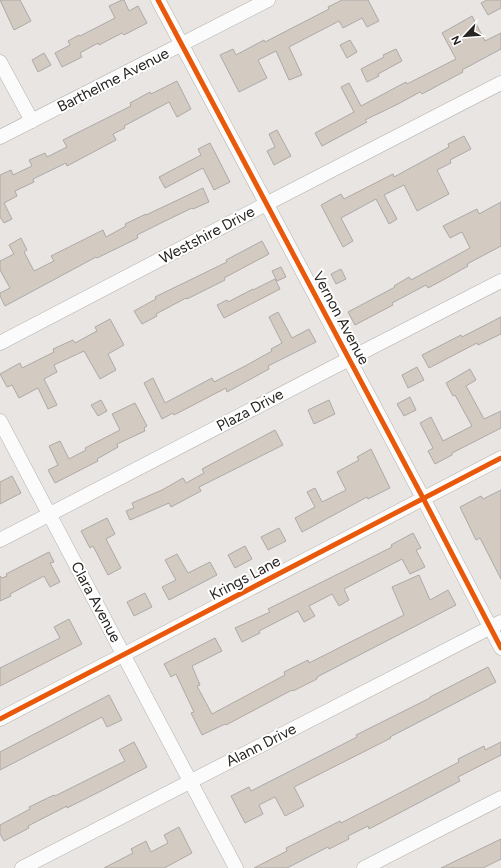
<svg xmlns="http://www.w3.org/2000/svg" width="501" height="868" font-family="Figtree,sans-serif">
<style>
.building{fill:#d3cac2;stroke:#aca9a7}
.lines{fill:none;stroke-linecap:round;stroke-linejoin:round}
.minor-casing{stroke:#b4b2af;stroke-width:15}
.minor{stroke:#fcfbfb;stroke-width:14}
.cycleway-casing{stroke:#fff;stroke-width:8}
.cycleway{stroke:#e8590c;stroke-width:5}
.labels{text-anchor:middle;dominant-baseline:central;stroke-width:4;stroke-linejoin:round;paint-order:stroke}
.street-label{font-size:15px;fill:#272522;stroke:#fff}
</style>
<rect width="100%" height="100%" fill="#e8e5e2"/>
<g class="building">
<path d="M0,0H20L31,21L14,30Z"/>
<path d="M122,0H124L129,11L138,6L147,23L124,35L122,33L99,45L98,43L80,53L82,57L62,67L55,53L70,45L68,41L79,35L80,36L115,18L109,6Z"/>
<path d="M342,0H368L379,21L367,27L362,18L343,28L339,21L289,47L302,75L289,80L276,51L258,60L267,78L239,92L220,55L233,49L236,55L264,40L265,42L329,9L328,7Z"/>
<path d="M487,0H501V8L488,15L481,3Z"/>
<path d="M472,16L485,41L501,33V49L462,70L463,72L422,94L420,92L398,104L365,120L367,122L322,146L315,133L354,112L341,87L349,83L361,106L406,82L407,84L456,59L442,33Z"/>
<path d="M350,40L357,52L347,58L340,45Z"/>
<path d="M396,49L402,61L378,74L379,76L367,82L361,69L384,57L383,55Z"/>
<path d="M44,53L51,65L38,72L32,60Z"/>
<path d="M177,81L191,109L177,117L169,102L124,126L125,128L113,134L116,140L67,166L66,163L33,179L34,182L15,191L17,196L4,203L12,219L4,223L0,217V175L11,170L13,175L32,166L29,160L45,153L47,157L67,147L63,140L131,106L130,103L150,92L151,94Z"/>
<path d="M277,130L291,156L274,165L267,151L275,147L269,134Z"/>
<path d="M464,136L471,149L450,160L451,163L437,170L449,194L417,211L404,185L384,195L397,219L389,224L376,199L341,218L353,241L343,247L321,205L341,194L344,199L393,174L394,177L449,147L448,144Z"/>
<path d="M210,143L230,182L214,190L203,168L165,188L159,177L201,155L198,149Z"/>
<path d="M203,188L209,202L193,209L192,208L161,223L137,235L138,238L97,258L96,257L5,306L0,296V293L10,288L0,270V261L14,254L9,245L21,238L27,250L24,252L34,271L54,261L51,256L103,230L106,237L126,226L125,224L146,214V215Z"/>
<path d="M501,202V246L467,264L468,266L443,280L428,288L426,285L392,303L393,305L355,325L348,312L395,287L394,286L409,277L411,280L470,248L462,232L450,238L443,226L477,209L479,214Z"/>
<path d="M262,241L269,254L224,278L225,280L187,299L186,298L156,314L157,316L142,324L134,311L156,299L155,297L227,262L226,260Z"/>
<path d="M281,267L286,277L277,281L272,271Z"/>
<path d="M341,269L346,279L336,284L331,274Z"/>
<path d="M275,279L280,289L224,318L217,305L227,300L228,302L253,289V290Z"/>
<path d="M278,312L292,338L309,329L316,342L268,366L269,369L227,392L226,388L174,415L173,413L162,419L144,383L153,378L165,403L212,378L214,382L247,365L272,351L271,349L282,343L269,317Z"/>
<path d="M501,317V334L478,345L477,343L429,368L422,355L461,335L462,337Z"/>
<path d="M110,319L124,345L108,354L116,370L100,379L84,351L54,365L57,372L44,379L57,405L48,409L38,388L19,398L12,385L7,387L0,374L20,363L22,368L54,352L53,349L73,340L75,343L97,331L95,327Z"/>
<path d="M417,367L424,380L408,388L402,375Z"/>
<path d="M470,369L476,380L466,386L484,419L501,411V428L452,453V455L435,464L428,451L433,448L420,423L431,417L443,441L472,426L455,395L453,396L446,383Z"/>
<path d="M410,397L416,410L404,416L397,404Z"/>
<path d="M101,400L107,411L98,416L91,405Z"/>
<path d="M329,400L335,414L314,424L308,410Z"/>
<path d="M135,403L147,426L144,428L145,431L117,444L118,447L97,459L98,461L55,483L48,470L58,465L49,446L60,441L69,459L86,450L85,448L120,430L112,414Z"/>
<path d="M275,430L283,445L199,487L201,491L171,507L169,503L130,520L126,511L134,508L132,503L162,490L183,478L186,483L204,473L202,469Z"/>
<path d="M371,449L390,488L368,499L367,497L302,532L295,518L315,507L307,492L315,488L322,502L346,490L337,472L359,460L357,457Z"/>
<path d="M12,476L21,493L0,504V482Z"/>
<path d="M501,490V579L480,538L476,540L460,507L481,496L483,499Z"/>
<path d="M107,518L115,534L106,539L121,568L108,575L93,546L90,548L81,531Z"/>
<path d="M279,528L286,541L268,550L261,537Z"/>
<path d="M413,533L421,548L416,550L425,567L410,574L402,559L344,589L349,600L339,606L332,594L309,606L315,616L304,622L298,611L259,631L260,633L242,642L235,628L270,612L268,609L392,547L391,545Z"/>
<path d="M245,546L252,559L235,568L228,555Z"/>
<path d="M49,552L54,562L50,563L60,582L50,587L44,576L10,594L11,596L0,601V576L2,578L7,576L6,574Z"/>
<path d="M177,554L188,573L210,562L217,575L169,600L162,587L176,580L165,560Z"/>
<path d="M419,575L430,600L448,590L456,605L317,677V679L293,691L292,690L226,725L225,724L202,735L191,713L194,712L176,674L171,677L164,664L215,638L222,651L192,666L200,685L197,686L212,714L285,675L284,672L308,660L309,663L404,615L392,587Z"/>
<path d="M145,593L152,607L134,616L127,602Z"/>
<path d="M69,619L82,644L0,686V668L60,638L54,627Z"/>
<path d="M488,667L496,682L390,737L391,738L294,787L304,806L285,816L275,797L259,805L263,814L245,823L231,796L249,787L251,791L357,737L356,735L430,698V697Z"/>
<path d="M109,695L122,720L107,727L102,717L0,770V752Z"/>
<path d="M134,742L147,767L101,791L67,808V806L28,826L29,828L4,841L0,834V825L30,809L29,807L54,795L55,796L125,761L119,750Z"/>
<path d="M501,742V755L458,777L460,781L369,829L368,826L348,836L349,839L329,849L328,847L287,868H254L287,851L286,848L340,821L341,823L388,799L459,762L458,759L484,746L485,750Z"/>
<path d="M179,827L192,853L170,865L164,868H104L133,853L131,849L146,841L151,852L168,843L164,835Z"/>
<path d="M501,839V859L483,868H441Z"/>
</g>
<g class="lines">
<g class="minor-casing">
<g id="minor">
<path d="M158,0L423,498L501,648"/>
<path d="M0,62L32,121"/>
<path d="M0,137L268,0"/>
<path d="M0,343L266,204L501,83"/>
<path d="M0,421L236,868"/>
<path d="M0,540L349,359L501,281"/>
<path d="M0,719L501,458"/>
<path d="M22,868L501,622"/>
<path d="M364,868L501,798"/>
</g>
</g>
<use href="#minor" class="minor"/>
<g class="cycleway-casing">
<g id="cycleway">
<path d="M158,0L423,498L501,648"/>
<path d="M0,719L501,458"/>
</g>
</g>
<use href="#cycleway" class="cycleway"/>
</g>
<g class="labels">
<g class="street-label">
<text transform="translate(113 80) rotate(-27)">Barthelme Avenue</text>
<text transform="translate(207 235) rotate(-28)">Westshire Drive</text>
<text transform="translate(341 318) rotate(62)">Vernon Avenue</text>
<text transform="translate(250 410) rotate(-28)">Plaza Drive</text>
<text transform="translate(245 578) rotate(-28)">Krings Lane</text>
<text transform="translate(96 602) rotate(62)">Clara Avenue</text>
<text transform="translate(261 745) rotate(-27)">Alann Drive</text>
</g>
</g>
<g transform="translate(465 36) rotate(244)" stroke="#ffffff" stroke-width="3" paint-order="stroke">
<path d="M0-3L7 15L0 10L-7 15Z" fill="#272522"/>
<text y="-6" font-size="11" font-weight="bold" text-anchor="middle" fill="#272522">N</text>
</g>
</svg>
